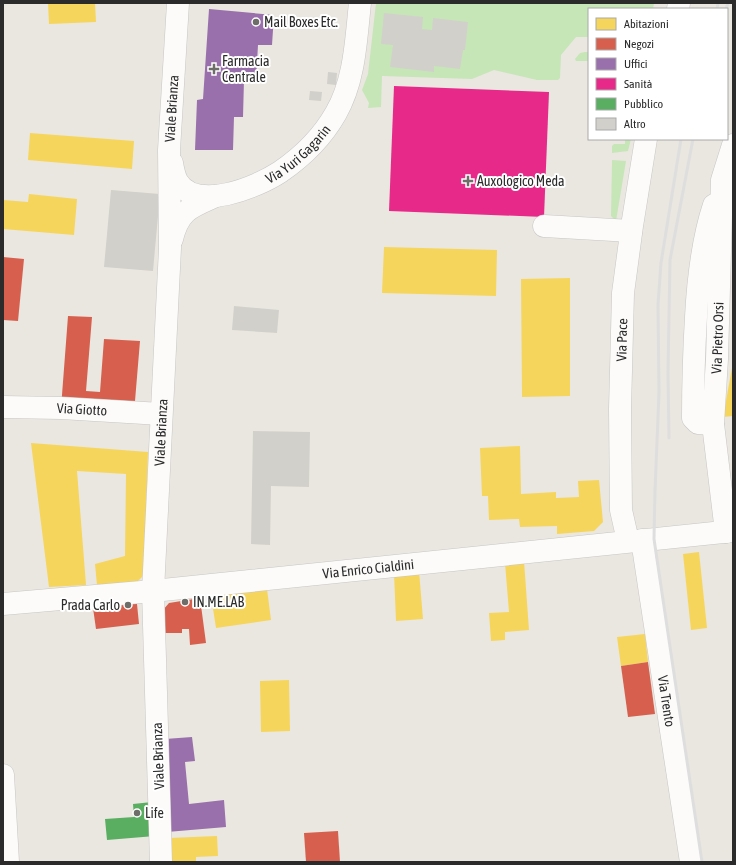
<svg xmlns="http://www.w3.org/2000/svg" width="736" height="865" font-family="'Asap Condensed',sans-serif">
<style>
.green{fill:#c6e6b8}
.homes{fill:#f6d55c}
.shops{fill:#d6604d}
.offices{fill:#9970ab}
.health{fill:#e7298a}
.public{fill:#5aae61}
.building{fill:#d2d0cb}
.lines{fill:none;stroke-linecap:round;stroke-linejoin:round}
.minor-casing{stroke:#c7c6c5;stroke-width:23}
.minor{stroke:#fcfbfa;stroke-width:22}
.rail{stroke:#dededf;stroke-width:3}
.poi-dot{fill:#6e6d6a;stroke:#fff;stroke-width:1.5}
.labels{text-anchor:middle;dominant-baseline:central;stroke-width:4;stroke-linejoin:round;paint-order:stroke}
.poi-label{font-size:14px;fill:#2b2b2b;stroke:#fff;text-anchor:start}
.street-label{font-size:14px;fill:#2b2b2b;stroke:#fff}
</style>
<rect width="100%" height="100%" fill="#eae7e0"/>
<g class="green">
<path d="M376,3H654L653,9H589V37H576L561,55L560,78L558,80H537L494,70L472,79L382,76L381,107L368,108L369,103L362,90L368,74Z"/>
<path d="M585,52H589V61H576L575,59L580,53Z"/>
<path d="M625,139H631L628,151L612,153V146L614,144H625Z"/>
<path d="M612,160L626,161L616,221L611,216Z"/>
</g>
<g class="homes">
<path d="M48,3H95L96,22L49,24Z"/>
<path d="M30,133L134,141L132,169L28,160Z"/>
<path d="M29,194L77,199L74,235L3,229V200L28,202Z"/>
<path d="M384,247L497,250L496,296L382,293Z"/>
<path d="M570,278V396L522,397L521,279Z"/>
<path d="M732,368L733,416L723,417Z"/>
<path d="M31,443L148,452L144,575L136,583L97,585L95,564L125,556L126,474L77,471L86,585L49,587Z"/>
<path d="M520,446L521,494L556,492V498L579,497L578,481L599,480L603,522L594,531L557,534V526L520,527L519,519L489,520L488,496H482L480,448Z"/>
<path d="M699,552L707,628L691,630L683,554Z"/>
<path d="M524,561L529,630L505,632V640L491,641L489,613L509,612L505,563Z"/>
<path d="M419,571L423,619L396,621L394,573Z"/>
<path d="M267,589L271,620L216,628L211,596Z"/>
<path d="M645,634L648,662L621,666L617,637Z"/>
<path d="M289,680L290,731L261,732L260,681Z"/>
<path d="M217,836L218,856L196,857V862H170L169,838Z"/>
</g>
<g class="shops">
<path d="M3,257L24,259L18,321L3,320Z"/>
<path d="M68,316L92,317L86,391L100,392L104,339L140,341L134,413L61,408Z"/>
<path d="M129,597L137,604L139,624L96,629L92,601Z"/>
<path d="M200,598L206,643L190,645L189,629H182V633H163V610L169,603Z"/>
<path d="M648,662L655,714L628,717L621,666Z"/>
<path d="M338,831L340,862H306L304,833Z"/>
</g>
<g class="offices">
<path d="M209,9L274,15L272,45H258L256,80H244L243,117H234L233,150H195L197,100L203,99Z"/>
<path d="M192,737L195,761L185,762L189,804L224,800L226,827L167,832L165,739Z"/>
</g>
<path class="health" d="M394,86L549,92L544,217L389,211Z"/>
<path class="public" d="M152,802L155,836L107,840L105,819L134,817L133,804Z"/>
<g class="building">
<path d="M384,13L423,17L422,29L432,30L433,18L468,22L465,50H463L460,69L434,66V72L390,67L393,45L381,44Z"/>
<path d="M328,72L337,73L336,85L327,84Z"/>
<path d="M310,91L322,92L321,101L309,100Z"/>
<path d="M111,190L160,194L153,271L104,267Z"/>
<path d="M234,306L279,310L277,333L232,330Z"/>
<path d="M253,431L310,432L309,487L271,486L270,545L251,544Z"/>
</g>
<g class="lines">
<g class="minor-casing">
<g id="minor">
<path d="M678,9L679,3"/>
<path id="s1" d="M172,163C173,169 174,175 177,181C196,213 257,187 280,172C302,157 323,136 336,113C355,80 356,39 360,3"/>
<path d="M544,226L631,231"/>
<path d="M172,239C179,210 191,207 216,196"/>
<path id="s2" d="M3,407L61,408L161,414"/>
<path d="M713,424L698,423L693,418C693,384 694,350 696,317C698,279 702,241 714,205"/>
<path id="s3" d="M726,532L713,424L717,359L722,180L733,145"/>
<path id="s4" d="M642,540L691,862"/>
<path id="s5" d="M628,541L621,510L620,409L623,293L632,226L646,139"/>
<path id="s6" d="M3,604L153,591L733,531"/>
<path d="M3,775L8,862"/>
<path id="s7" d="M161,862L153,591L170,248L169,150L178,3"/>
</g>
</g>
<use href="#minor" class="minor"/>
<g class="rail">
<path d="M717,9L718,3"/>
<path d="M726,9L728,3"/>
<path d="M681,139L661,263L658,305L659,392L655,491L654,539L702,862"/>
<path d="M669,438L668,373L670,260L693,139"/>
</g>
</g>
<g class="poi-dot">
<circle cx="256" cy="22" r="4"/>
<path d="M212 63h4v4h4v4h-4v4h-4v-4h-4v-4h4z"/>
<path d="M466 175h4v4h4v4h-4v4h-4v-4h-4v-4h4z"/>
<circle cx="185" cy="602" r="4"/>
<circle cx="128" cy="605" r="4"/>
<circle cx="137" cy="813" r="4"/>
</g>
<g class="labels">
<g class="poi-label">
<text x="264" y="22">Mail Boxes Etc.</text>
<text x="222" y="61">Farmacia<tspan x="222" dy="16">Centrale</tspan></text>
<text x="477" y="181">Auxologico Meda</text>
<text x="193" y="602">IN.ME.LAB</text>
<text x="120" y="605" text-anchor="end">Prada Carlo</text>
<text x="145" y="813">Life</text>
</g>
<g class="street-label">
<text stroke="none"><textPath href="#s7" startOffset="754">Viale Brianza</textPath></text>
<text stroke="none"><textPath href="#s1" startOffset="157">Via Yuri Gagarin</textPath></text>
<text stroke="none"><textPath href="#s3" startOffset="195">Via Pietro Orsi</textPath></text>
<text stroke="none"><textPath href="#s5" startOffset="202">Via Pace</textPath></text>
<text stroke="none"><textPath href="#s2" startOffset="79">Via Giotto</textPath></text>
<text stroke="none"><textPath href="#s7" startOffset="430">Viale Brianza</textPath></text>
<text stroke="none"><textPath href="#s6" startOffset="367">Via Enrico Cialdini</textPath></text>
<text stroke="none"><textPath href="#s4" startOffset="163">Via Trento</textPath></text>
<text transform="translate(158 756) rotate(-92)">Viale Brianza</text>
</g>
</g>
<rect width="736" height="865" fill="none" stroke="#2b2b2b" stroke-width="8"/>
<rect x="588" y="8" width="140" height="132" fill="#ffffff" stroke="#aaaaaa"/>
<rect x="596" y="18" width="20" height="12" fill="#f6d55c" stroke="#aaaaaa"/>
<text x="624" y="28" font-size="12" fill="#2b2b2b">Abitazioni</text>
<rect x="596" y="38" width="20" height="12" fill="#d6604d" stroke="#aaaaaa"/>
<text x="624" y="48" font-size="12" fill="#2b2b2b">Negozi</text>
<rect x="596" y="58" width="20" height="12" fill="#9970ab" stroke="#aaaaaa"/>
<text x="624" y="68" font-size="12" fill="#2b2b2b">Uffici</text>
<rect x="596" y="78" width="20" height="12" fill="#e7298a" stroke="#aaaaaa"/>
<text x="624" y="88" font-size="12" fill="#2b2b2b">Sanità</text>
<rect x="596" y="98" width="20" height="12" fill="#5aae61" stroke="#aaaaaa"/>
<text x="624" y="108" font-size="12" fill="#2b2b2b">Pubblico</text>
<rect x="596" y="118" width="20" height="12" fill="#d2d0cb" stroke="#aaaaaa"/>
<text x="624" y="128" font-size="12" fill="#2b2b2b">Altro</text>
</svg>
